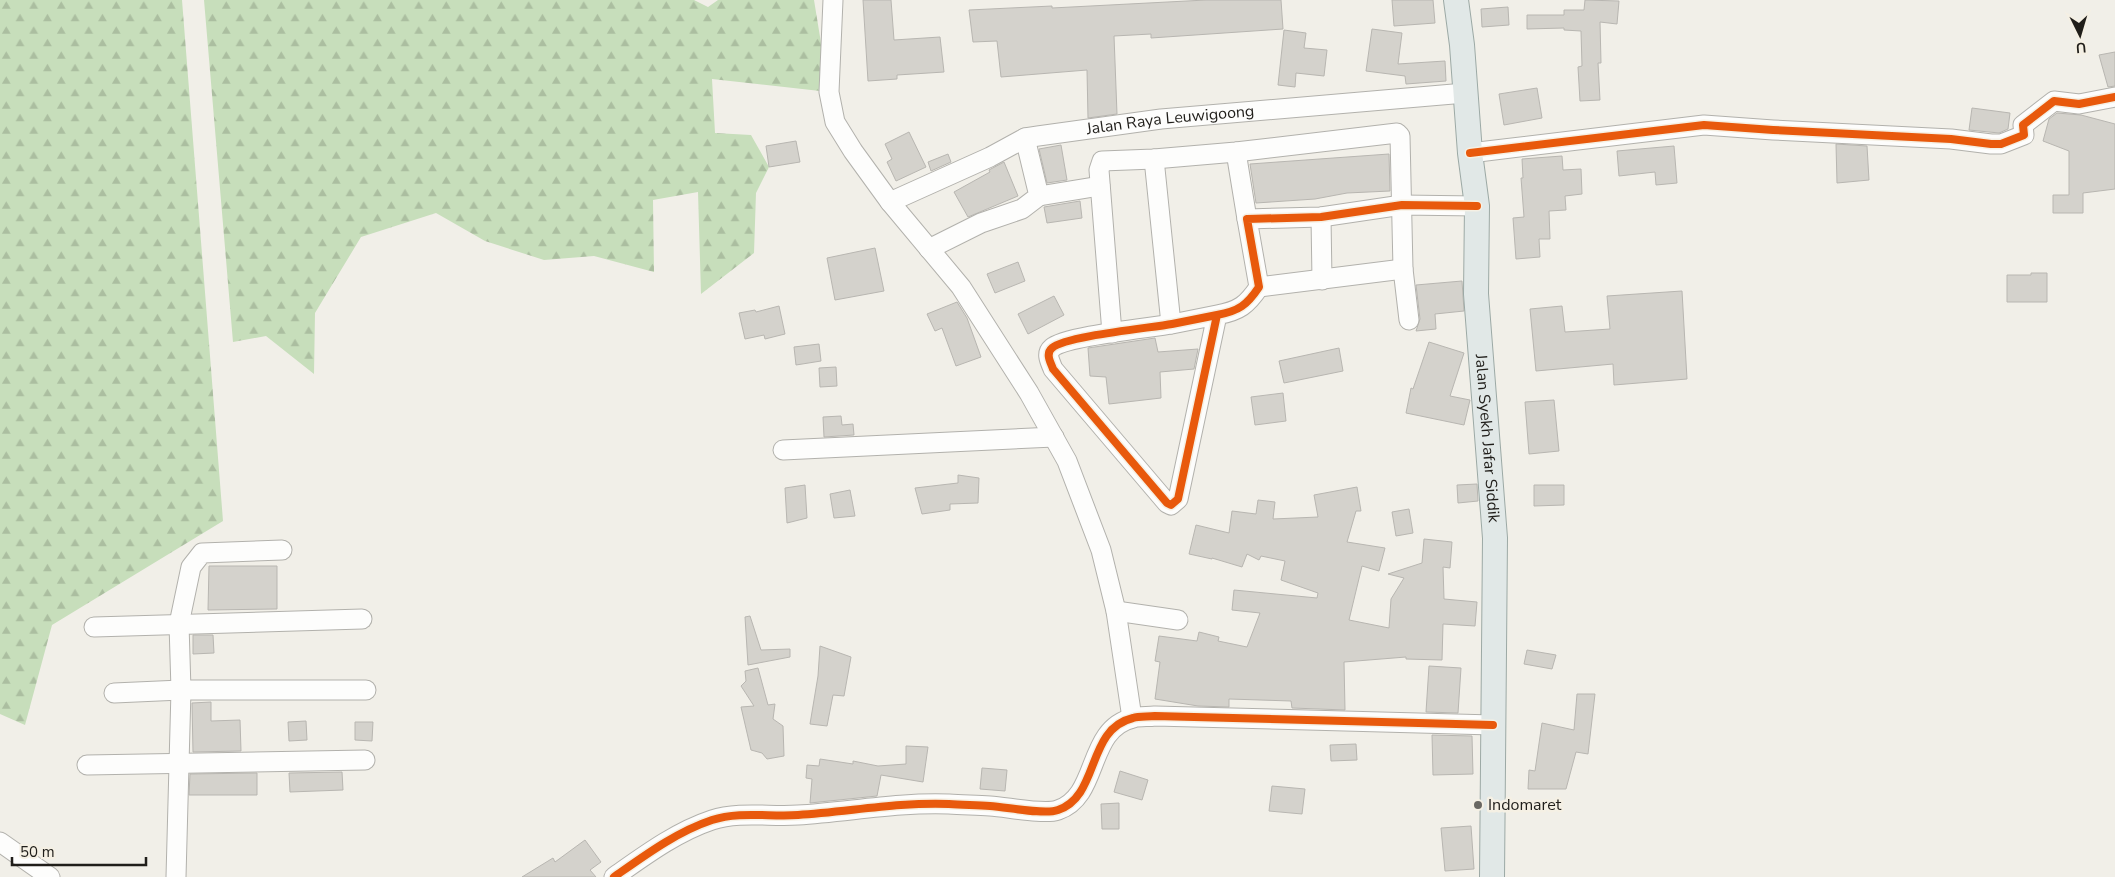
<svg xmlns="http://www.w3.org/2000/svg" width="2115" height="877" font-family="'Nunito Sans',sans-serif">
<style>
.forest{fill:url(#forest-firs)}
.building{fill:#d4d2cc;stroke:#b8b6b1}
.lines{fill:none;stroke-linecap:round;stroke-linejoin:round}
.minor-casing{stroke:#b2b1ac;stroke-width:21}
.major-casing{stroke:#9ca9a5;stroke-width:26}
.minor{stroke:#fdfdfc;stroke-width:19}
.major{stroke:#e1e8e7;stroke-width:24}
.cycleway-casing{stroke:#f5f0e4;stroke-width:11}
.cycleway{stroke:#e8590c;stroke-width:8}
.poi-dot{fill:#696762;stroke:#f5f0e4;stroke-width:2}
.labels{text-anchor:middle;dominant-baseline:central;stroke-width:5;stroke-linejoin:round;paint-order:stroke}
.street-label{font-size:16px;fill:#201e1a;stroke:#f5f0e4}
.poi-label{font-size:16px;fill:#201e1a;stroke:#f5f0e4;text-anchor:start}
</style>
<defs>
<pattern id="forest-firs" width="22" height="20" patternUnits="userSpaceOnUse" patternTransform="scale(1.25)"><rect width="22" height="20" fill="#c7debb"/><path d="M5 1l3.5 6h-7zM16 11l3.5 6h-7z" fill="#abbea0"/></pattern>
</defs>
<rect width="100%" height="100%" fill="#f1efe8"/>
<g class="forest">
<path d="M0,0H182L223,521L52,625L25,725L0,714Z"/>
<path d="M204,0H694L708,7L718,0H814L829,92L712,79L715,133L751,135L769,167L756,193L754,253L701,294L698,192L653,200L654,272L594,256L544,260L485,241L436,213L361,237L315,313L314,374L266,336L233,342Z"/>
</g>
<g class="building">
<path d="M863,0H891L894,40L940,37L944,72L897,75V79L868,81Z"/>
<path d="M1206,0H1281L1283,29L1151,38V34L1114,36L1117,114L1088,118L1087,70L1001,77L997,41L973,42L969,10L1052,6V8Z"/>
<path d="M1392,0H1433L1435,23L1394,26Z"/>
<path d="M1585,0L1619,1L1617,24L1600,22L1601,63H1598L1600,100L1580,101L1578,67L1582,66L1581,31L1564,30V28L1527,29V15H1564V10H1584Z"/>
<path d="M1508,7L1509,25L1482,27L1481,9Z"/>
<path d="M1372,29L1402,33L1398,64L1445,61L1446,81L1406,84L1405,76L1366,71Z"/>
<path d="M1284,30L1306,33L1304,48L1327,50L1324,76L1296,73L1295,87L1278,85Z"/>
<path d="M2115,52V86L2108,87L2099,55Z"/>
<path d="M1537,88L1542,118L1504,125L1499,94Z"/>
<path d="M1972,108L2010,113L2008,129L1999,133L1969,130Z"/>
<path d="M2057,113L2081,115L2115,124V189L2083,193V213H2053V195H2069V151L2043,141L2049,119Z"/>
<path d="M909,132L926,167L896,181L887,162L892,159L885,144Z"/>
<path d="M796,141L800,162L769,167L766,146Z"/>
<path d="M1836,144L1867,146L1869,180L1837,183Z"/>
<path d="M1061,145L1067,180L1047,183L1039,149Z"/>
<path d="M1674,146L1677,183L1656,185L1655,172L1619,176L1617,151Z"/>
<path d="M948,154L951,162L931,171L928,162Z"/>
<path d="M1389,154L1390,191L1347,193L1315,199L1256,203L1250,164Z"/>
<path d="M1562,156L1563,170L1581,169L1582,194L1565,196L1566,210L1549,211L1550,239H1539L1540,257L1516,259L1513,218L1524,217L1521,178H1523L1522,159Z"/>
<path d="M1004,162L1018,196L968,217L954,192L990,172L989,170Z"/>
<path d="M1080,201L1082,218L1047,223L1044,207Z"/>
<path d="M875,248L884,291L835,300L827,258Z"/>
<path d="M1018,262L1025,281L995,293L987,274Z"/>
<path d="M2031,273H2047V302H2007V275H2031Z"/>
<path d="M1462,281L1464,311L1435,314L1436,329L1416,331L1420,319L1416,285Z"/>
<path d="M1682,291L1687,379L1614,385L1613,364L1536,371L1530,309L1562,306L1565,332L1610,329L1607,296Z"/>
<path d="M1054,296L1064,315L1028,334L1018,314Z"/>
<path d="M957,302L967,318L981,357L956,366L942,328L935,331L927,314Z"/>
<path d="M779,306L785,334L765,339L764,335L745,339L739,313L755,310L756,312Z"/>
<path d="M1155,338L1158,352L1198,349L1194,369L1160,372L1161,398L1109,404L1106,377L1090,376L1088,348Z"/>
<path d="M1429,342L1464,353L1450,396L1470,400L1464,425L1406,413L1411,388L1413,389Z"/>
<path d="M819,344L821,361L796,365L794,347Z"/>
<path d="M1339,348L1343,371L1284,383L1279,361Z"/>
<path d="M836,367L837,386L820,387L819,368Z"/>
<path d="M1283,393L1286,421L1255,425L1251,397Z"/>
<path d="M1554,400L1559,451L1529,454L1525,402Z"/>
<path d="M841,416L842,425L853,424L854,435L824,437L823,417Z"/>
<path d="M958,475L979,478L978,503L950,504V510L922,514L915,488L958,483Z"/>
<path d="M1477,484L1478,501L1458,503L1457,485Z"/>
<path d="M805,485L807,518L787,523L785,488Z"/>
<path d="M1534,485H1564V505L1534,506Z"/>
<path d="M1357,487L1361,511H1356L1347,542L1385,548L1379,571L1362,566L1349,620L1389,628L1391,599L1404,578L1388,574L1422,563L1424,539L1452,542L1450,568L1443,567L1444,599L1477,602L1475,626L1443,624L1442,660L1406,659V657L1344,662L1345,710L1292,708L1291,701L1229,699V707L1198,706L1155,699L1160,662L1155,661L1159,636L1197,641L1199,632L1219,637L1218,641L1247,647L1260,613L1232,610L1234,590L1317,598L1318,593L1281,580L1285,561L1261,556L1259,560L1247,554L1242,567L1212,558V559L1189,554L1196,525L1229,533L1232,511L1256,514L1258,500L1275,502L1273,519L1318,517L1314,495Z"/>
<path d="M850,490L855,516L834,518L830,494Z"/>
<path d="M1409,509L1413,533L1396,536L1392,512Z"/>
<path d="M209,566H277V609L208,610Z"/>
<path d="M750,616L761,650L790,649V657L748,665L745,617Z"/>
<path d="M193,635H213L214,653L193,654Z"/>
<path d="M820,646L851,657L844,696L833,695L827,726L810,724L818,676Z"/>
<path d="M1527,650L1556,655L1552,669L1524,664Z"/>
<path d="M1429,666L1461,668L1458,713L1426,712Z"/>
<path d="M758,668L768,705L775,704L773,719L783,726L784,756L767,759L762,753L751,750L741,707L754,706L741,686L746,681L745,671Z"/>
<path d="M1577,694H1595L1588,754L1576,752L1566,789H1528L1529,770L1535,771L1542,723L1574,730Z"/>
<path d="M211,702V721L240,720L241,751L193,752L192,703Z"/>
<path d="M306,721L307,740L289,741L288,722Z"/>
<path d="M355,722H373L372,741L355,740Z"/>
<path d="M1432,735L1472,736L1473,774L1433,775Z"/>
<path d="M1356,744L1357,760L1331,761L1330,745Z"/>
<path d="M906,746L928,747L923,782L881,775L877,796L810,803L812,779L806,778L807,765L819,766L820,759L853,764V761L878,766L906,764Z"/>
<path d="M982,768L1007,770L1005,791L980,789Z"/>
<path d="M1120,771L1148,780L1142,800L1114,792Z"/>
<path d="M342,772L343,790L290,792L289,773Z"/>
<path d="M257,773V795H189L190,774Z"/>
<path d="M1272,786L1305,789L1302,814L1269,811Z"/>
<path d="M1119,803V829H1102L1101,804Z"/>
<path d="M1471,826L1474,869L1445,871L1441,828Z"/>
<path d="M585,840L601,862L590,870L596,877H522L553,858L555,862Z"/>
</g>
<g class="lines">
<g class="minor-casing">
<g id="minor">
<path d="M833,0L829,92L835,122L853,151L890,202L961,287L1029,393L1067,461L1101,550L1116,611L1132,718"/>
<path d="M1236,152L1247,219"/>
<path d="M1470,153L1704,125L1773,130L1951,139L1991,144H2001L2024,135L2023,125L2054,101L2079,104L2115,97"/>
<path d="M1154,159L1171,324"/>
<path d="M1039,196L1100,186"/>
<path id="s1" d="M890,202L990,157L1025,138L1038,136L1161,119L1465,93"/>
<path d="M1321,217L1322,280"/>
<path d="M929,249L981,223L1022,209L1039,196L1025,138"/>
<path d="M1259,287L1403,269"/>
<path d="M1217,315L1178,499L1171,505L1167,503L1053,369C1051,363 1045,354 1052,348C1065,336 1150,328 1172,324C1187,321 1202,318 1217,315C1239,311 1247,305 1259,287L1247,219L1321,217L1402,205L1477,206"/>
<path d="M1112,333L1099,170L1102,161L1154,159L1236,152L1397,133L1400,136L1403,269L1409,320"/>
<path d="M783,450L1054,437"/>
<path d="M1116,611L1178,620"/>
<path d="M94,627L362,619"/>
<path d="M114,693L181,690H366"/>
<path d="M87,765L365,760"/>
<path d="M0,842L50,877"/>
<path d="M176,877L181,690L179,624L191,567L202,553L282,550"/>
<path d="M614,877C644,856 676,832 712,820C739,811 770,817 798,815C848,812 898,802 949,804C962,805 976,805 990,806C1007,807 1044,815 1058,810C1100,796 1086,729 1133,718C1139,716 1148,717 1155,716L1493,725"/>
</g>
</g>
<g class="major-casing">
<g id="major">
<path id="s2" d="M1456,0L1462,45L1470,153L1477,206L1476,294L1495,538L1492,877"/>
</g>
</g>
<use href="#minor" class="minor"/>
<use href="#major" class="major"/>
<g class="cycleway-casing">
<g id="cycleway">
<path d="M1470,153L1704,125L1773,130L1951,139L1991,144H2001L2024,135L2023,125L2054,101L2079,104L2115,97"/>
<path d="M1217,315L1178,499L1171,505L1167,503L1053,369C1051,363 1045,354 1052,348C1065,336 1150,328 1172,324C1187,321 1202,318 1217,315C1239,311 1247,305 1259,287L1247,219L1321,217L1402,205L1477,206"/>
<path d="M614,877C644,856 676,832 712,820C739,811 770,817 798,815C848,812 898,802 949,804C962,805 976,805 990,806C1007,807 1044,815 1058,810C1100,796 1086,729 1133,718C1139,716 1148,717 1155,716L1493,725"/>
</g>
</g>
<use href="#cycleway" class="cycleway"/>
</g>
<circle class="poi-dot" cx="1478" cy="805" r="5"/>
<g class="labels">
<g class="street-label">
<text stroke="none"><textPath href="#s1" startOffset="296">Jalan Raya Leuwigoong</textPath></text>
<text stroke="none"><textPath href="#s2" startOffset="440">Jalan Syekh Jafar Siddik</textPath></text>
</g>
<g class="poi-label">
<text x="1488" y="805">Indomaret</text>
</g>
</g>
<g transform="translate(2080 35) rotate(175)" stroke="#f5f0e4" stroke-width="4" paint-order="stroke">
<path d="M0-4L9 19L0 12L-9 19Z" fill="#201e1a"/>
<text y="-8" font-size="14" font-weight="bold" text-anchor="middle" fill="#201e1a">U</text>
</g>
<path d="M12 857v8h134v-8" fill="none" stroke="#201e1a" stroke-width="2.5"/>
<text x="20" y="857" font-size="15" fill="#201e1a" stroke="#f5f0e4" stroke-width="4" paint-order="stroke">50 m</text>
</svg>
